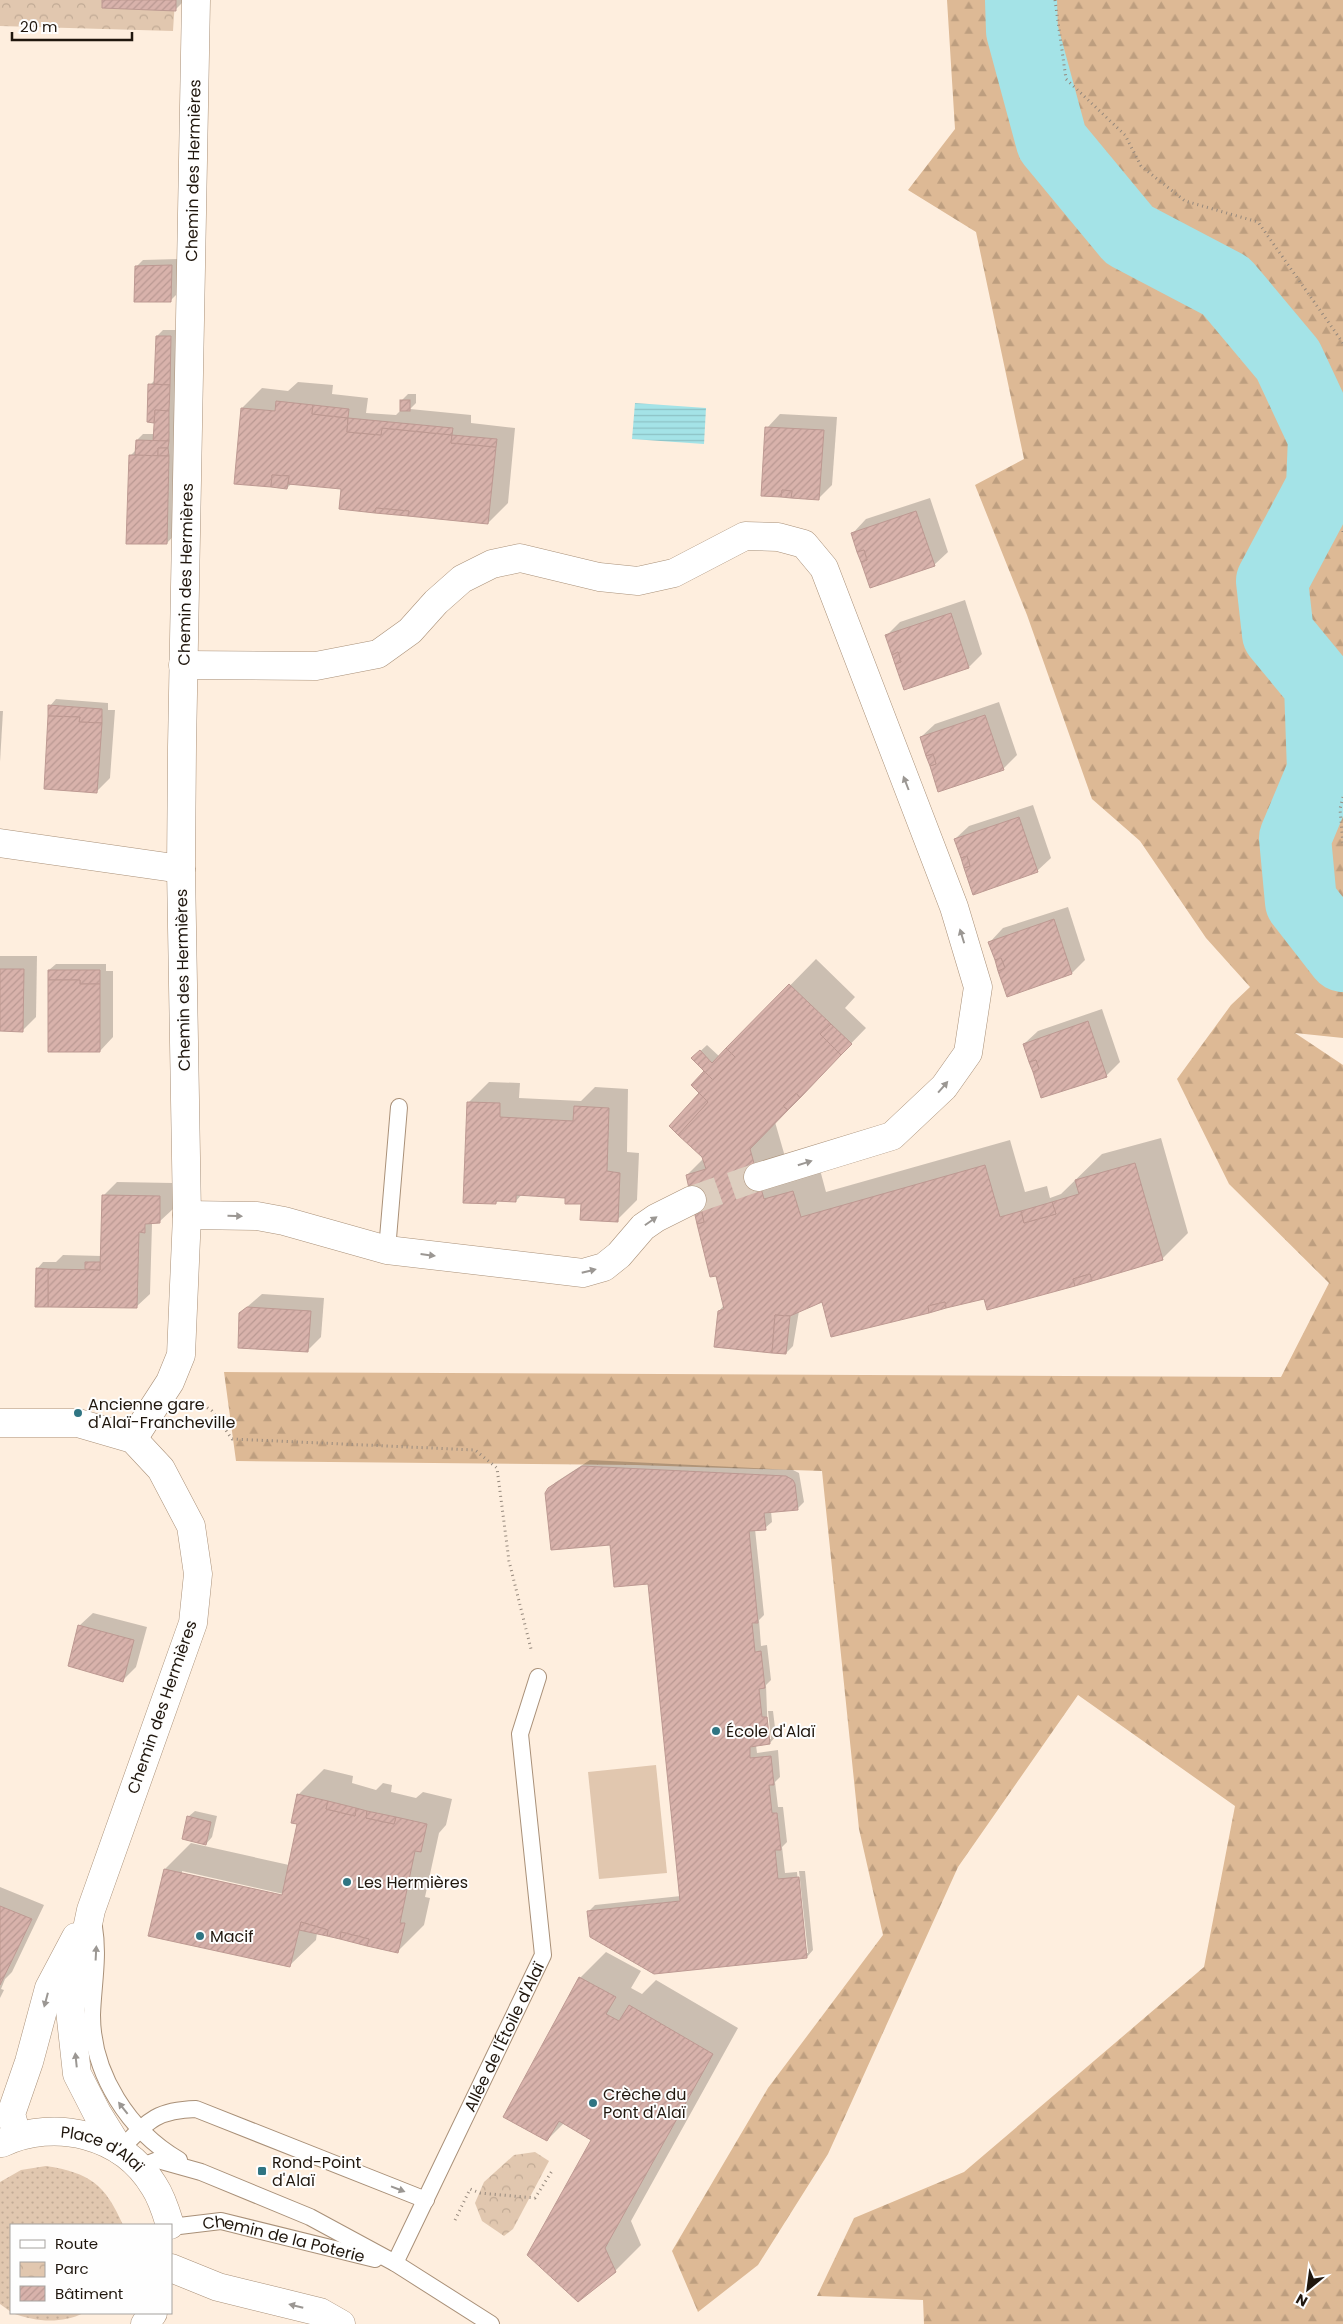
<svg xmlns="http://www.w3.org/2000/svg" width="1343" height="2324" font-family="Poppins,sans-serif">
<style>
.grass{fill:url(#grass-dots)}
.forest{fill:url(#forest-firs)}
.park{fill:url(#park-crowns)}
.pitch{fill:#e1c7af}
.water{fill:url(#water-rules)}
.shadow{fill:#0003;fill-rule:evenodd}
.lines{fill:none;stroke-linecap:round;stroke-linejoin:round}
.river{stroke:#a4e3e7;stroke-width:72}
.building{fill:url(#building-hatch);stroke:#bd9992}
.street-tunnel{stroke:#ddcebf;stroke-width:28;stroke-dasharray:28 14;stroke-linecap:butt}
.lane-casing{stroke:#a99078;stroke-width:18}
.street-casing{stroke:#a99078;stroke-width:29}
.secondary-casing{stroke:#a99078;stroke-width:29}
.path{stroke:#95887c;stroke-width:3;stroke-dasharray:1 4;stroke-linecap:butt}
.lane{stroke:#fff;stroke-width:16}
.street{stroke:#fff;stroke-width:28}
.secondary{stroke:#fff;stroke-width:28}
.oneway{fill:#9b9793}
.poi-dot{fill:#2f7583;stroke:#fefefe;stroke-width:2}
.labels{text-anchor:middle;dominant-baseline:central;stroke-width:4;stroke-linejoin:round;paint-order:stroke}
.street-label{font-size:16px;fill:#20170e;stroke:#fefefe}
.poi-label{font-size:16px;fill:#20170e;stroke:#fefefe;text-anchor:start}
</style>
<defs>
<pattern id="grass-dots" width="8" height="8" patternUnits="userSpaceOnUse" patternTransform="scale(1.25)"><rect width="8" height="8" fill="#e1c7af"/><path d="M2 2h.1M6 6h.1" fill="none" stroke="#c1aa95" stroke-width="1.8" stroke-linecap="round"/></pattern>
<pattern id="forest-firs" width="22" height="20" patternUnits="userSpaceOnUse" patternTransform="scale(1.25)"><rect width="22" height="20" fill="#ddb995"/><path d="M5 1l3.5 6h-7zM16 11l3.5 6h-7z" fill="#bd9e7f"/></pattern>
<pattern id="park-crowns" width="20" height="18" patternUnits="userSpaceOnUse" patternTransform="scale(1.25)"><rect width="20" height="18" fill="#e1c7af"/><path d="M2 6a3 3 0 1 1 6 0M12 15a3 3 0 1 1 6 0" fill="none" stroke="#c1aa95"/></pattern>
<pattern id="water-rules" width="6" height="5" patternUnits="userSpaceOnUse" patternTransform="scale(1.25)"><rect width="6" height="5" fill="#a4e3e7"/><path d="M0 2.5h6" fill="none" stroke="#8dc2c5"/></pattern>
<pattern id="building-hatch" width="6" height="6" patternUnits="userSpaceOnUse" patternTransform="scale(1.25)"><rect width="6" height="6" fill="#d8b2ab"/><path d="M-1 1l2-2M0 6l6-6M5 7l2-2" fill="none" stroke="#b99892"/></pattern>
</defs>
<rect width="100%" height="100%" fill="#feeede"/>
<g class="grass">
<path d="M46,2166C90,2173 105,2184 123,2225H11V2312L0,2304V2182L21,2170Z"/>
<path d="M12,2313H84C60,2324 37,2322 12,2313Z"/>
</g>
<path class="forest" d="M947,0H1343V1038L1295,1033L1343,1065V2324H924L923,2300L817,2296L854,2218L964,2172L1204,1967L1235,1806L1078,1695L958,1867L828,2154L758,2265L698,2312L672,2251L768,2088L883,1935L859,1829L822,1471L636,1465L236,1461L224,1372L1281,1377L1329,1283L1229,1184L1177,1079L1231,1005L1250,987L1206,938L1140,841L1092,799L1027,615L975,485L1024,459L976,232L908,190L955,129Z"/>
<g class="park">
<path d="M0,0H175L173,31L0,26Z"/>
<path d="M535,2152L549,2161L513,2229L504,2236L482,2221L475,2203L484,2182L514,2155Z"/>
</g>
<path class="pitch" d="M656,1765L667,1873L599,1879L588,1772Z"/>
<path class="water" d="M635,403L706,408L704,444L632,439Z"/>
<g class="shadow">
<path d="M104,0H185L175,10Z"/>
<path d="M178,259L177,294L171,300L136,267L143,260Z"/>
<path d="M163,330H177L180,529L167,543L130,456L137,449V440L143,434H155L156,422L148,421L150,385L156,379L157,336Z"/>
<path d="M298,382L333,385L332,394L368,398L366,413L396,415L401,410V401L408,394H416V403L410,409L471,415V423L515,428L508,503L488,523L343,488L292,483L287,488L235,483L242,408L262,388L288,391Z"/>
<path d="M780,414L837,417L832,485L819,498L767,428Z"/>
<path d="M930,498L948,552L934,565L853,533L866,519Z"/>
<path d="M965,600L982,654L969,667L887,635L900,622Z"/>
<path d="M56,699L108,703V710H115L110,778L96,792L50,706Z"/>
<path d="M999,702L1017,755L1003,769L921,737L935,724Z"/>
<path d="M0,711H3L0,762Z"/>
<path d="M1033,805L1051,858L1037,871L955,839L969,826Z"/>
<path d="M1068,907L1085,960L1072,973L990,942L1003,928Z"/>
<path d="M0,956H37L36,1017L23,1030H0Z"/>
<path d="M816,959L855,997L845,1008L866,1028L775,1122L790,1174L819,1166L826,1192L1010,1140L1025,1192L1047,1186L1050,1198L1061,1194L1102,1154L1161,1138L1188,1233L1162,1259L985,1297L823,1300L799,1311L793,1346L786,1353L719,1311L724,1305L687,1175L704,1158L701,1093L706,1071L693,1058L707,1045L720,1057Z"/>
<path d="M56,964H106V971H113V1037L100,1051L49,970Z"/>
<path d="M1102,1009L1120,1062L1106,1076L1024,1044L1038,1031Z"/>
<path d="M489,1082L520,1083L519,1098L581,1101L595,1087L628,1089L627,1152L639,1153L637,1200L617,1220L567,1197L522,1194L516,1201L499,1200L496,1203L469,1102Z"/>
<path d="M117,1182L173,1183V1209L159,1222L152,1224L150,1294L136,1307L37,1269L43,1262H56L63,1255L102,1256L103,1196Z"/>
<path d="M262,1294L324,1298L321,1337L307,1351L240,1313Z"/>
<path d="M590,1460L793,1470L799,1473L804,1502L797,1509L771,1511L772,1522L765,1528L755,1529L764,1615L759,1620L761,1646L767,1645L771,1680L766,1685L768,1739H771L768,1711H773L776,1736L770,1743L756,1745L757,1753L778,1750L780,1777L775,1782L778,1807H783L787,1842L782,1847L785,1873L797,1872L805,1953H808L799,1871H805L813,1950L807,1957L589,1911L595,1905L681,1896L649,1583L611,1543L549,1489L556,1482Z"/>
<path d="M93,1613L147,1627L136,1667L123,1680L79,1626Z"/>
<path d="M324,1769L353,1776L352,1783L376,1790L383,1783L392,1785L391,1792L416,1798L423,1792L452,1799L446,1825L439,1833L425,1897L430,1898L424,1925L398,1951L317,1933L316,1940L290,1965L150,1935L165,1869L191,1843L289,1865L299,1823L298,1795ZM182,1871L288,1895L287,1897L182,1874Z"/>
<path d="M195,1811L217,1816L212,1837L206,1844L188,1817Z"/>
<path d="M0,1887L44,1905L12,1972L5,1979L1,1989L4,1990L0,1998Z"/>
<path d="M606,1952L641,1971L631,1988L642,1994L656,1980L738,2028L631,2221L641,2245L615,2271L578,2300L593,2139L564,2123L547,2140L580,1978Z"/>
</g>
<g class="lines">
<path class="river" d="M1021,0L1022,31L1052,142L1129,235L1226,286L1288,360L1324,437L1322,487L1272,581L1278,634L1320,685L1323,771L1295,838L1301,902L1343,956"/>
</g>
<g class="building">
<path d="M102,0H176V11L102,8Z"/>
<path d="M172,265L171,302H134L135,266Z"/>
<path d="M156,336H171L170,385L154,384Z"/>
<path d="M148,384L170,385L169,411L155,410L154,423L147,422Z"/>
<rect x="400" y="400" width="10" height="11"/>
<path d="M276,401L313,405L312,414L348,418L347,432L381,435L382,428L452,435L451,443L496,447L488,524L408,516L409,511L376,508L375,513L339,509L341,489L288,484L289,476L272,475L271,487L234,484L241,408L275,411Z"/>
<path d="M313,405L349,409L348,418L312,414Z"/>
<path d="M155,410L169,411V441H153Z"/>
<path d="M348,418L453,428L452,435L382,428L381,435L347,432Z"/>
<path d="M765,427L824,430L819,500L791,498L792,491L782,490L781,497L761,496Z"/>
<path d="M452,435L497,439L496,447L451,443Z"/>
<path d="M136,440L169,441L168,448H158V456L135,455Z"/>
<path d="M158,448H168L169,456H158Z"/>
<path d="M129,455L169,456L167,544H126Z"/>
<path d="M272,475L289,476L287,489L271,487Z"/>
<path d="M782,490L792,491L791,498L781,497Z"/>
<path d="M376,508L409,511L408,516L375,513Z"/>
<path d="M916,511L935,566L870,588L861,562L867,560L864,550L857,552L851,533Z"/>
<path d="M864,550L867,560L861,562L857,552Z"/>
<path d="M951,613L969,668L904,690L895,664L901,662L898,652L892,655L885,635Z"/>
<path d="M898,652L901,662L895,664L892,655Z"/>
<path d="M48,705L102,709V723L79,722L80,717L48,716Z"/>
<path d="M985,715L1004,770L938,792L930,766L936,764L933,754L926,756L920,737Z"/>
<path d="M48,716L80,717L79,722L102,723L97,793L44,789Z"/>
<path d="M933,754L936,764L930,766L926,756Z"/>
<path d="M1019,817L1038,872L973,895L964,868L970,866L967,856L961,858L954,839Z"/>
<path d="M967,856L970,866L964,868L961,858Z"/>
<path d="M1054,919L1072,974L1007,997L998,971L1005,968L1001,958L995,960L988,942Z"/>
<path d="M1001,958L1005,968L998,971L995,960Z"/>
<path d="M0,969H24L23,1032L0,1031Z"/>
<path d="M48,970H100V984H80V980H48Z"/>
<path d="M48,980H80V984H100V1052H48Z"/>
<path d="M789,984L831,1024L820,1034L841,1055L800,1098L796,1093L783,1106L788,1110L750,1149L764,1199L793,1191L801,1217L985,1165L1000,1217L1021,1211L1024,1223L1056,1214L1052,1202L1079,1194L1075,1180L1135,1163L1163,1260L1092,1281L1090,1274L1073,1279L1075,1286L987,1310L984,1299L946,1308L945,1302L928,1306L929,1313L831,1337L822,1302L790,1316L775,1315L772,1353L714,1347L718,1311L724,1309L716,1276L710,1277L697,1224L704,1222L697,1191L690,1193L686,1175L706,1169L702,1157L678,1135L708,1102L691,1085L704,1071L713,1080L735,1057L726,1048Z"/>
<path d="M1088,1021L1107,1077L1041,1098L1033,1072L1039,1069L1036,1060L1029,1062L1023,1044Z"/>
<path d="M831,1024L852,1044L841,1055L820,1034Z"/>
<path d="M726,1048L735,1057L713,1080L691,1058L700,1050L712,1063Z"/>
<path d="M1036,1060L1039,1069L1033,1072L1029,1062Z"/>
<path d="M699,1093L708,1102L678,1135L669,1126Z"/>
<path d="M796,1093L800,1098L788,1110L783,1106Z"/>
<path d="M467,1102L500,1103V1117L573,1121L574,1106L609,1108L607,1171L620,1173L618,1222L580,1220L581,1204H565V1198L516,1195V1202L496,1201V1204L463,1203Z"/>
<path d="M697,1191L704,1222L697,1224L690,1193Z"/>
<path d="M102,1195L160,1196V1223L145,1224V1233L139,1232L137,1308L48,1307V1269L100,1270Z"/>
<path d="M1052,1202L1056,1214L1024,1223L1021,1211Z"/>
<path d="M85,1262H100V1270L85,1269Z"/>
<path d="M36,1268L48,1269V1307H35Z"/>
<path d="M1090,1274L1092,1281L1075,1286L1073,1279Z"/>
<path d="M945,1302L946,1308L929,1313L928,1306Z"/>
<path d="M247,1307L311,1311L308,1352L238,1348L239,1313Z"/>
<path d="M775,1315L790,1316L786,1354L772,1353Z"/>
<path d="M582,1466L786,1476L793,1480L795,1484L798,1510L764,1513L766,1530L749,1531L758,1623H752L755,1652L761,1651L765,1688L759,1689L762,1717H767L770,1744L750,1747V1758L771,1756L774,1785H769L772,1813H777L781,1850H775L778,1879L799,1877L807,1958L654,1974L590,1937L587,1911L680,1901L648,1584L614,1587L610,1545L551,1550L545,1493L548,1488Z"/>
<path d="M78,1625L134,1640L123,1682L68,1666Z"/>
<path d="M297,1794L328,1801L326,1809L355,1816L356,1808L367,1811L366,1818L394,1824L396,1817L427,1824L421,1852L415,1851L400,1923H405L398,1953L367,1946L369,1939L341,1932L340,1939L327,1936L328,1930L301,1922L290,1967L148,1936L164,1869L282,1895L297,1824L291,1823Z"/>
<path d="M328,1801L356,1808L355,1816L326,1809Z"/>
<path d="M367,1811L396,1817L394,1824L366,1818Z"/>
<path d="M187,1816L211,1822L206,1845L182,1839Z"/>
<path d="M0,1906L32,1919L0,1985Z"/>
<path d="M301,1922L328,1930L327,1936L299,1930Z"/>
<path d="M341,1932L369,1939L367,1946L340,1939Z"/>
<path d="M579,1977L616,1997L606,2014L619,2021L629,2005L713,2054L605,2248L616,2272L578,2302L527,2255L591,2140L559,2121L547,2141L503,2117Z"/>
</g>
<g class="lines">
<path class="street-tunnel" d="M692,1200L758,1177"/>
<g class="lane-casing">
<g id="lane">
<path d="M387,1250L399,1107"/>
<path d="M94,1927C99,1956 93,1985 92,2015C92,2074 129,2131 179,2160"/>
<path d="M120,2150C147,2122 155,2110 196,2109L426,2200"/>
<path d="M140,2167L158,2160L201,2172L310,2217L395,2263L491,2324"/>
<path id="s1" d="M171,2227L221,2221L375,2259"/>
<path id="s2" d="M395,2263L543,1955L520,1734L538,1677"/>
</g>
</g>
<g class="street-casing">
<g id="street">
<path d="M183,665L316,666L378,654L410,631L436,602L462,579L492,564L520,558L599,577L638,581L674,573L745,536L778,537L804,544L824,568L954,907L978,987L968,1053L944,1087L892,1136L758,1177"/>
<path d="M0,843L181,869"/>
<path d="M187,1215L257,1216L284,1221L387,1250L583,1273L604,1267L619,1255L643,1227L656,1218L692,1200"/>
<path id="s3" d="M133,1439L170,1382L181,1355L187,1215L181,869L182,747L196,0"/>
</g>
</g>
<g class="secondary-casing">
<g id="secondary">
<path d="M0,1423H78L133,1439L161,1469L191,1526L198,1574L193,1623L91,1910L70,2010L77,2074L97,2113L120,2150"/>
<path d="M17,2136L11,2114L29,2062L49,1988L76,1937"/>
<path id="s4" d="M2,2143C55,2118 123,2134 154,2186C162,2198 166,2212 170,2225"/>
<path d="M171,2268L218,2287L320,2312L341,2324"/>
<path d="M145,2324L153,2313"/>
</g>
</g>
<g class="path">
<path d="M1055,0L1066,79L1125,135L1141,166L1185,201L1258,222L1343,343"/>
<path d="M1343,531V536"/>
<path d="M1343,797L1340,809L1343,844"/>
<path d="M199,1402L212,1411L232,1439L475,1450L497,1468L509,1561L531,1649"/>
<path d="M455,2220L470,2189L480,2193L535,2198L552,2171"/>
</g>
<use href="#lane" class="lane"/>
<use href="#street" class="street"/>
<use href="#secondary" class="secondary"/>
</g>
<defs><path id="oneway-solid" d="M-6-.8H1V-3.2L6.5 0L1 3.2V.8H-6Z" transform="scale(1.25)"/></defs>
<g class="oneway">
<use href="#oneway-solid" transform="translate(906 783) rotate(-111)"/>
<use href="#oneway-solid" transform="translate(962 936) rotate(-107)"/>
<use href="#oneway-solid" transform="translate(943 1087) rotate(-49)"/>
<use href="#oneway-solid" transform="translate(805 1163) rotate(-17)"/>
<use href="#oneway-solid" transform="translate(235 1216) rotate(1)"/>
<use href="#oneway-solid" transform="translate(651 1221) rotate(-35)"/>
<use href="#oneway-solid" transform="translate(428 1255) rotate(7)"/>
<use href="#oneway-solid" transform="translate(589 1271) rotate(-14)"/>
<use href="#oneway-solid" transform="translate(96 1953) rotate(-87)"/>
<use href="#oneway-solid" transform="translate(46 2000) rotate(105)"/>
<use href="#oneway-solid" transform="translate(76 2060) rotate(-96)"/>
<use href="#oneway-solid" transform="translate(123 2108) rotate(-128)"/>
<use href="#oneway-solid" transform="translate(398 2189) rotate(21)"/>
<use href="#oneway-solid" transform="translate(296 2306) rotate(-166)"/>
</g>
<g class="poi-dot">
<circle cx="78" cy="1413" r="5"/>
<circle cx="716" cy="1731" r="5"/>
<circle cx="347" cy="1882" r="5"/>
<circle cx="200" cy="1936" r="5"/>
<circle cx="593" cy="2103" r="5"/>
<rect x="257" y="2166" width="10" height="10" rx="2.5"/>
</g>
<g class="labels">
<g class="street-label">
<text stroke="none"><textPath href="#s3" startOffset="1282">Chemin des Hermières</textPath></text>
<text stroke="none"><textPath href="#s3" startOffset="878">Chemin des Hermières</textPath></text>
<text transform="translate(183 980) rotate(-91)">Chemin des Hermières</text>
<text transform="translate(162 1707) rotate(-71)">Chemin des Hermières</text>
<text stroke="none"><textPath href="#s2" startOffset="251">Allée de l'Étoile d'Alaï</textPath></text>
<text stroke="none"><textPath href="#s4" startOffset="106">Place d'Alaï</textPath></text>
<text stroke="none"><textPath href="#s1" startOffset="115">Chemin de la Poterie</textPath></text>
</g>
<g class="poi-label">
<text x="88" y="1404">Ancienne gare<tspan x="88" dy="18">d'Alaï-Francheville</tspan></text>
<text x="726" y="1731">École d'Alaï</text>
<text x="357" y="1882">Les Hermières</text>
<text x="210" y="1936">Macif</text>
<text x="603" y="2094">Crèche du<tspan x="603" dy="18">Pont d'Alaï</tspan></text>
<text x="272" y="2162">Rond-Point<tspan x="272" dy="18">d'Alaï</tspan></text>
</g>
</g>
<rect x="10" y="2224" width="162" height="90" fill="#fefefe" stroke="#a5a29e"/>
<rect x="20" y="2240" width="25" height="8" fill="#ffffff" stroke="#a5a29e"/>
<text x="55" y="2249" font-size="15" fill="#20170e">Route</text>
<rect x="20" y="2262" width="25" height="15" fill="url(#park-crowns)" stroke="#a5a29e"/>
<text x="55" y="2274" font-size="15" fill="#20170e">Parc</text>
<rect x="20" y="2286" width="25" height="15" fill="url(#building-hatch)" stroke="#a5a29e"/>
<text x="55" y="2299" font-size="15" fill="#20170e">Bâtiment</text>
<g transform="translate(1308 2289) rotate(209)" stroke="#fefefe" stroke-width="4" paint-order="stroke">
<path d="M0-4L9 19L0 12L-9 19Z" fill="#20170e"/>
<text y="-8" font-size="14" font-weight="bold" text-anchor="middle" fill="#20170e">N</text>
</g>
<path d="M12 32v8h120v-8" fill="none" stroke="#20170e" stroke-width="2.5"/>
<text x="20" y="32" font-size="15" fill="#20170e" stroke="#fefefe" stroke-width="4" paint-order="stroke">20 m</text>
</svg>
